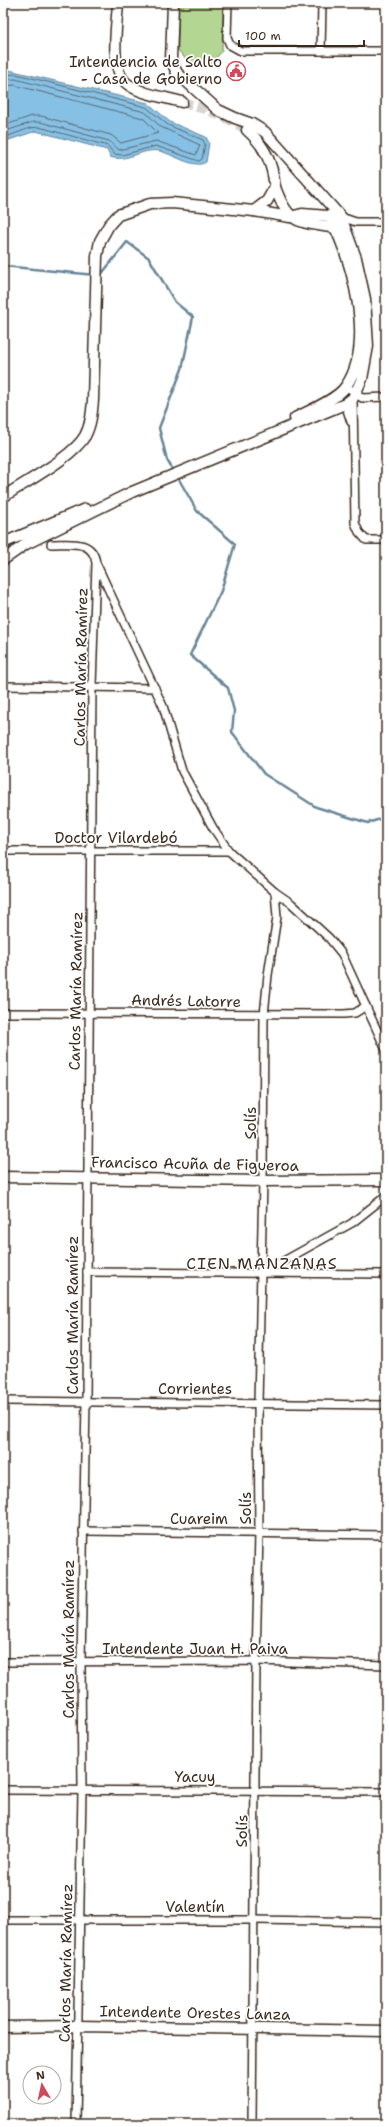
<svg xmlns="http://www.w3.org/2000/svg" width="389" height="2127" font-family="'Shantell Sans',sans-serif">
<style>
.green{fill:#b3d792;stroke:#778058}
.water{fill:#86c1e5;stroke:#688595}
.lines{fill:none;stroke-linecap:round;stroke-linejoin:round}
.shore{stroke:#59666e;stroke-width:1}
.stream{stroke:#688595;stroke-width:2.5}
.secondary-tunnel{stroke:#d8d4d2;stroke-width:10;stroke-dasharray:10 5;stroke-linecap:butt}
.street-casing{stroke:#3b2a1e;stroke-width:10}
.secondary-casing{stroke:#3b2a1e;stroke-width:13}
.street{stroke:#fff;stroke-width:7}
.secondary{stroke:#fff;stroke-width:10}
.labels{text-anchor:middle;dominant-baseline:central;stroke-width:3.5;stroke-linejoin:round;paint-order:stroke}
.poi-label{font-size:15px;fill:#3b2a1e;stroke:#fff;text-anchor:end}
.street-label{font-size:15px;fill:#3b2a1e;stroke:#fff}
.neighbourhood-label{font-size:16px;letter-spacing:1px;fill:#3b2a1e;stroke:#fff}
</style>
<rect width="100%" height="100%" fill="#fff"/>
<filter id="ink" filterUnits="userSpaceOnUse"><feTurbulence type="fractalNoise" baseFrequency=".025" numOctaves="2"/><feDisplacementMap in="SourceGraphic" scale="8" xChannelSelector="R" yChannelSelector="G"/><feConvolveMatrix kernelMatrix="1 2 1 2 8 2 1 2 1" color-interpolation-filters="sRGB"/></filter>
<g filter="url(#ink)">
<path class="green" d="M179,3H223L222,51L209,66L189,63L178,50Z"/>
<path class="water" d="M9,70L148,103L170,122L206,137L209,143L206,162C195,170 171,153 159,151C142,148 127,163 110,157L107,150L36,131L3,142V71Z"/>
<g class="lines">
<g class="shore">
<path d="M3,75L16,74L146,107L168,125L203,140L205,144L202,159L199,161L156,146L122,155L114,154L108,146L39,127L30,128L3,138"/>
<path d="M3,80L15,79L145,112L161,127L200,145L196,155L156,141L119,150L109,141L40,122H33L3,132"/>
<path d="M3,86L14,85L143,118L158,133L121,143L111,135L41,116H32L3,126"/>
</g>
<g class="stream">
<path d="M3,266L95,275"/>
<path d="M100,276L127,242L149,258L175,302L193,317L182,369L159,428L167,460L174,472"/>
<path d="M177,476L197,511L235,544L221,591L190,655L228,688L234,711L232,732L264,774L316,807L368,823L386,817"/>
</g>
<path class="secondary-tunnel" d="M182,102C206,109 226,116 247,130"/>
<g class="street-casing">
<g id="street">
<path d="M228,3L227,38L230,45L241,51H386"/>
<path d="M321,51L322,3"/>
<path d="M341,217L356,222H386"/>
<path d="M346,386L362,398L386,397"/>
<path d="M353,398L355,523L359,532L366,540H386"/>
<path d="M345,404L351,422"/>
<path d="M51,544C70,544 93,539 96,563L92,687L86,1402L81,1661L82,1790L76,2124"/>
<path d="M97,565L163,706L182,771L213,828L229,851L275,892L291,903L329,938L342,954L386,1050"/>
<path d="M3,686L155,688"/>
<path d="M3,851H229"/>
<path d="M3,1013L344,1014L355,1013L366,1006"/>
<path d="M87,1272L386,1274"/>
<path d="M262,1273L352,1223L386,1196"/>
<path d="M3,1401L386,1405"/>
<path d="M83,1531L386,1535"/>
<path d="M3,1662L256,1661L386,1665"/>
<path d="M3,1790L386,1792"/>
<path d="M3,1920H253L386,1922"/>
<path d="M252,2124L256,1661L259,1533L258,1403L263,1181L264,1015L268,975L277,917L275,892"/>
</g>
</g>
<g class="secondary-casing">
<g id="secondary">
<path d="M118,3C117,25 108,72 129,85C144,95 165,97 182,102"/>
<path d="M247,130C265,146 272,162 275,187L267,201L254,211"/>
<path d="M275,187C289,226 298,221 336,228L340,227"/>
<path d="M295,418C309,411 338,399 346,386C376,343 352,260 330,217"/>
<path d="M3,497C25,482 72,458 85,436C91,425 92,412 93,400L97,256L100,241L109,225L118,215L150,204L172,203L254,211L290,217L302,214L341,217"/>
<path d="M3,543L85,509"/>
<path d="M3,560L26,544L132,492L345,404L353,398L362,379L368,346L365,299L356,258L341,217L265,132L252,124L235,118L218,110L177,73L171,60L173,3"/>
<path d="M3,1177L263,1181L386,1180"/>
<path d="M3,2027L78,2026L386,2031"/>
</g>
</g>
<use href="#street" class="street"/>
<use href="#secondary" class="secondary"/>
</g>
</g>
<defs>
<g id="civic-ring" transform="scale(1)"><circle r="9.5" fill="#fff" stroke="#d1495b" stroke-width="1.5"/><path d="M-.6-6.5H3V-4.5H.6V-3L4-1V1h2V6H-6V1h2V-1L-.6-3ZM-1.2 2.5V6h2.4V2.5Z" fill="#d1495b"/></g>
</defs>
<g fill-rule="evenodd">
<use href="#civic-ring" x="236" y="71"/>
</g>
<g class="labels">
<g class="poi-label">
<text x="222" y="62">Intendencia de Salto<tspan x="222" dy="17">- Casa de Gobierno</tspan></text>
</g>
<g class="street-label">
<text transform="translate(81 667) rotate(-89)">Carlos María Ramírez</text>
<text x="116" y="838">Doctor Vilardebó</text>
<text transform="translate(76 991) rotate(-89)">Carlos María Ramírez</text>
<text transform="translate(186 1001) rotate(1)">Andrés Latorre</text>
<text transform="translate(251 1123) rotate(-90)">Solís</text>
<text transform="translate(195 1164) rotate(1)">Francisco Acuña de Figueroa</text>
<text transform="translate(73 1315) rotate(-90)">Carlos María Ramírez</text>
<text x="195" y="1389">Corrientes</text>
<text transform="translate(246 1508) rotate(-90)">Solís</text>
<text x="199" y="1519">Cuareim</text>
<text transform="translate(69 1639) rotate(-90)">Carlos María Ramírez</text>
<text x="195" y="1649">Intendente Juan H. Paiva</text>
<text x="195" y="1777">Yacuy</text>
<text transform="translate(242 1831) rotate(-89)">Solís</text>
<text x="195" y="1907">Valentín</text>
<text transform="translate(66 1963) rotate(-89)">Carlos María Ramírez</text>
<text transform="translate(195 2013) rotate(1)">Intendente Orestes Lanza</text>
</g>
<g class="neighbourhood-label">
<text x="262" y="1263">CIEN MANZANAS</text>
</g>
</g>
<rect width="389" height="2127" fill="none" stroke="#fff" stroke-width="16"/>
<rect x="8" y="8" width="373" height="2111" fill="none" stroke="#3b2a1e" stroke-width="1.5" filter="url(#ink)"/>
<g transform="translate(42 2085) rotate(351)"><circle r="19" fill="#ffffff" stroke="#b1aaa5"/>
<path d="M0-3L7 15L0 10L-7 15Z" fill="#d1495b"/>
<text y="-6" font-size="11" font-weight="bold" text-anchor="middle" fill="#3b2a1e">N</text>
</g>
<path d="M239 40v6h125v-6" fill="none" stroke="#3b2a1e" stroke-width="2"/>
<text x="245" y="40" font-size="12" fill="#3b2a1e" stroke="#ffffff" stroke-width="3" paint-order="stroke">100 m</text>
</svg>
